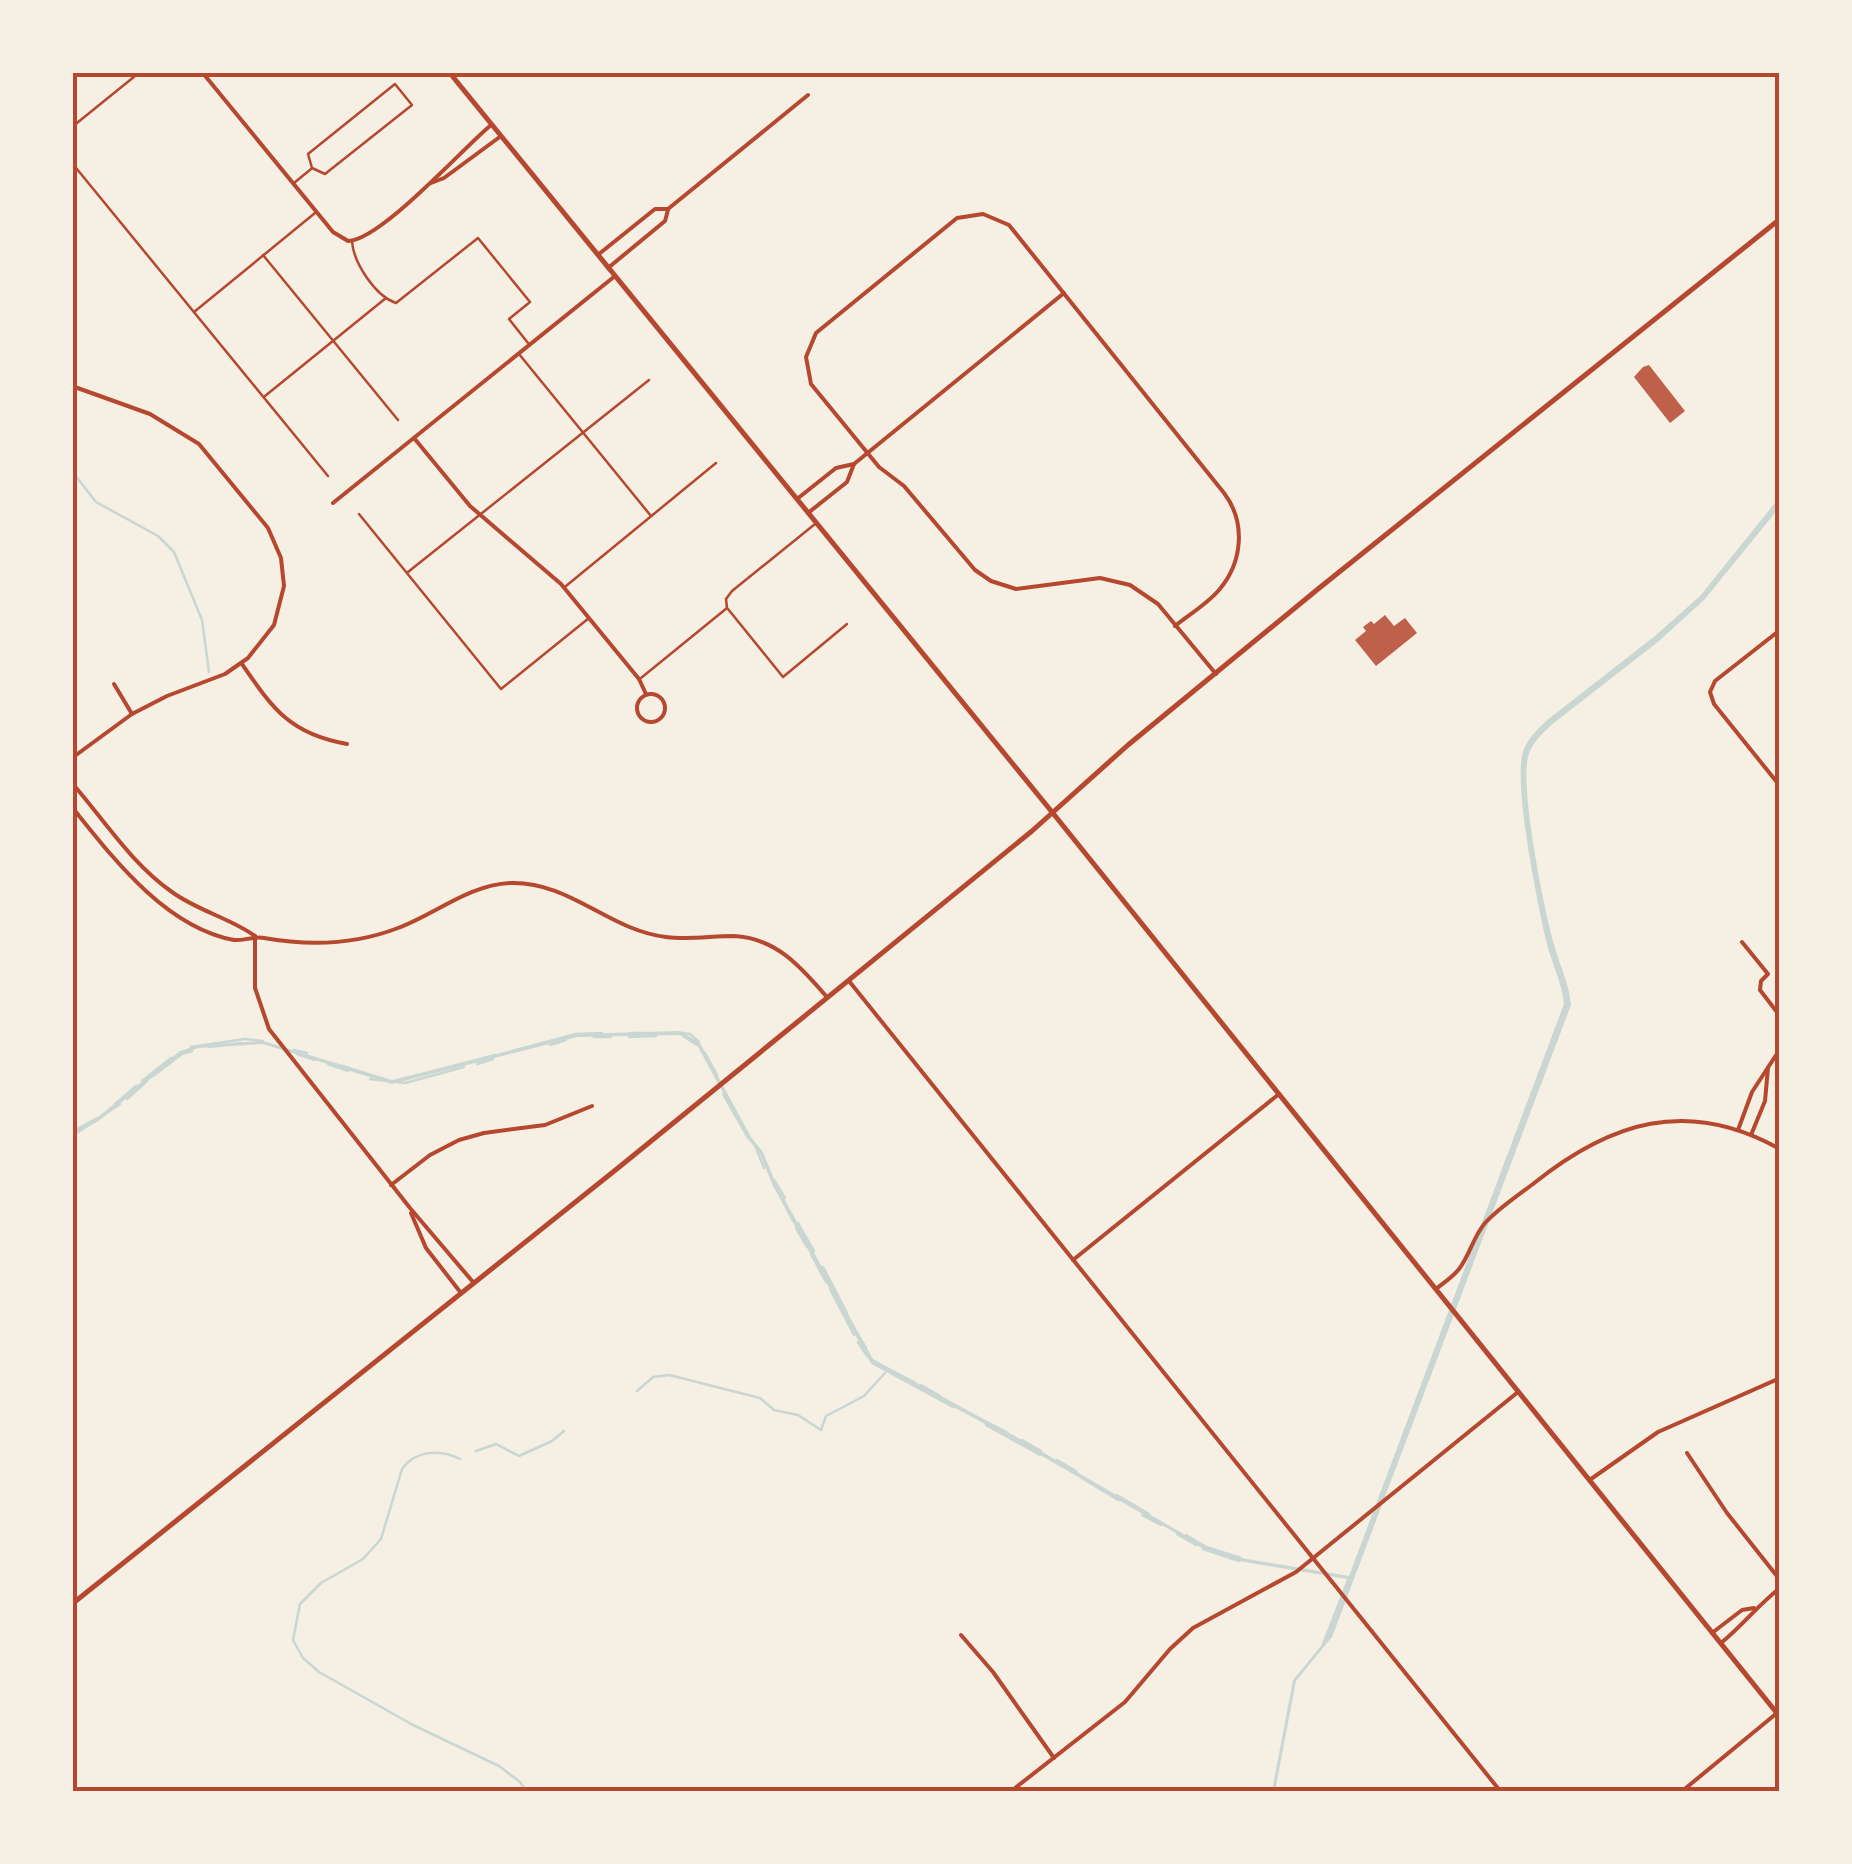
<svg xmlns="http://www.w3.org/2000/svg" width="1852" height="1864" font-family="Overpass,sans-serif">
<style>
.water{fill:#c9d6d2}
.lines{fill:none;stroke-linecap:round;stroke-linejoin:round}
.stream{stroke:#c9d6d2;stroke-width:2.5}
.building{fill:#bf614a}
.service{stroke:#b5482f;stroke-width:2.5}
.minor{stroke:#b5482f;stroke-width:4}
.tertiary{stroke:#b5482f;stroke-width:5}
.secondary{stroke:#b5482f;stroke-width:5}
.neatline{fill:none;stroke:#b5482f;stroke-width:4}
</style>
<rect width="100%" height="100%" fill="#f6efe4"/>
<path class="water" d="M1779,498V508L1704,600L1659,641L1550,726C1541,735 1531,744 1528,757C1520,788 1544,910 1554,944C1559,964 1569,983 1571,1005L1332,1637L1296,1681L1275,1791H1272L1293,1680L1321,1646L1347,1579L1239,1561L1205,1550L1011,1438L870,1362L773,1186L760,1154L748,1139L697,1045L680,1035L577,1037L392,1084L263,1044L198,1048L181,1054L100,1120L73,1136L72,1132L98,1117L180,1051L198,1045L263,1041L392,1080L576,1034L680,1031L700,1043L751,1137L763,1152L776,1184L873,1359L1013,1435L1206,1547L1241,1558L1349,1576L1564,1004C1562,983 1552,964 1547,944C1538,907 1513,784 1523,752C1527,739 1537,730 1546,721L1655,636L1700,596Z"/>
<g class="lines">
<g class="stream">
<path d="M72,471L96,502L158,536L174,552L202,620L209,672"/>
<path d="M675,1032L690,1034L699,1042"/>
<path d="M630,1033H647"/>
<path d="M683,1036L697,1045"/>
<path d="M594,1037H611"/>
<path d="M629,1037L656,1036"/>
<path d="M550,1045L566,1040"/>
<path d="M191,1047L245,1039L263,1041"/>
<path d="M209,1047L241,1043"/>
<path d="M294,1050L307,1053"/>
<path d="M512,1051L576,1034L602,1033"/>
<path d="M705,1053L717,1075"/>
<path d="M297,1054L315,1060"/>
<path d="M328,1064L348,1071"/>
<path d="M477,1064L493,1059"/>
<path d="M343,1066L364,1073"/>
<path d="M454,1066L495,1055"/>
<path d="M153,1076L182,1054L192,1051"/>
<path d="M370,1079L405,1083L464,1067"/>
<path d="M401,1080L432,1072"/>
<path d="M142,1081L171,1058"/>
<path d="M723,1094L748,1138"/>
<path d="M127,1099L147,1081"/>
<path d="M115,1104L136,1086"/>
<path d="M72,1132L97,1118"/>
<path d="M72,1136L120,1104"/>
<path d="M756,1148L764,1168"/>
<path d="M774,1180L785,1198"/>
<path d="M783,1201L793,1221"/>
<path d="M798,1223L814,1251"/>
<path d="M796,1228L807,1247"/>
<path d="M811,1254L826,1282"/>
<path d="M823,1267L847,1313"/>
<path d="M830,1289L854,1335"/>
<path d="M857,1333L866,1348"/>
<path d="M858,1342L867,1356"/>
<path d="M872,1363L953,1407"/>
<path d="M890,1370L914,1382"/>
<path d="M921,1385L940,1396"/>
<path d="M637,1391L653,1377L669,1375L760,1398L774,1410L798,1415L821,1430L826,1416L864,1396L885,1373"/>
<path d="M987,1422L1006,1432"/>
<path d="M986,1425L1040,1455"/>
<path d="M1022,1440L1041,1451"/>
<path d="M476,1451L496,1444L519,1456L552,1441L564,1431"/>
<path d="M460,1459C441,1449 415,1450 402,1469L381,1539L363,1559L321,1583L300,1604L293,1640L303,1658L319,1672L413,1725L499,1766L520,1782L527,1792"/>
<path d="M1057,1460L1076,1471"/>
<path d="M1082,1478L1118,1500"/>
<path d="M1117,1495L1149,1514"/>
<path d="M1142,1515L1161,1525"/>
<path d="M1177,1534L1196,1545"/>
<path d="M1186,1535L1206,1547L1241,1558"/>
<path d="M1203,1549L1239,1561"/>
</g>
</g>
<g class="building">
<path d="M1649,365L1685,411L1670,423L1634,377L1643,367Z"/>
<path d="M1385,615L1394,626L1405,618L1417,633L1376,666L1355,640L1366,631L1363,627L1371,621L1374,624Z"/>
</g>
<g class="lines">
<g class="service">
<path d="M307,72H308"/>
<path d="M395,84L412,105L325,174L312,168L308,154Z"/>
<path d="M72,127L140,72"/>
<path d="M72,163L328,476"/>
<path d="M294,183L311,169"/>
<path d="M352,242C354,263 375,296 396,303L478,238L530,302L509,319L528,343"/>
<path d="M263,255L398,420"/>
<path d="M194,312L315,213"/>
<path d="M519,354L651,516"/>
<path d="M265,396L386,298"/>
<path d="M359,514L501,689L589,618"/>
<path d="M408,572L649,380"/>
<path d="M566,586L716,463"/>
<path d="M728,609L783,677L847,624"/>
<path d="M641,678L727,608L726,599L732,591L815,524"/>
</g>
<g class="minor">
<path d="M202,72L333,232L348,241C381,240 462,149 491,125"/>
<path d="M431,183L444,178L501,136"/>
<path d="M599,254L655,209H668L808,95"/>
<path d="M608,268L665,221L668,210"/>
<path d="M72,386L150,414L199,444L268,528L281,558L284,586L274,625L248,658L225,674L167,696L132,714L72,758"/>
<path d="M414,438L470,506L561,584L639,679L646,694"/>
<path d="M797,499L836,468L854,464L1064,293"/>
<path d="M333,503L615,276"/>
<path d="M808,513L847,482L854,464"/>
<path d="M1175,626C1190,614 1207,604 1219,590C1243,562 1246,522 1224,493L1009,225L983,214L957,218L816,333L806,357L811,384L879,467L904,486L975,570L991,581L1016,589L1100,578L1130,585L1158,604L1216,674"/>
<path d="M1780,630L1715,681L1710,692L1714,704L1780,786"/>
<path d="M242,664C273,709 290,734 347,744"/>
<path d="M114,684L132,714"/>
<circle cx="651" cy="708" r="14"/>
<path d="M72,783C105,821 131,863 172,892C198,911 230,918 255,936"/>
<path d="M72,807C113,858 165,927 234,940C244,941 253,936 264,938C309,946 354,945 398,928C436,914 468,885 510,883C570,881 608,930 666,937C689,940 711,936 734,936C776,938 801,967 826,996"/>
<path d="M255,936V988L269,1029L410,1208L473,1282"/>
<path d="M1742,942L1768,974L1761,981L1760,990L1780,1016"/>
<path d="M849,981L1501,1792"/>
<path d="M1738,1130L1752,1092L1780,1049"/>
<path d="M1751,1135L1765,1101L1768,1068"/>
<path d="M391,1185L430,1155L459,1140L484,1133L545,1125L592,1106"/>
<path d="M411,1213L426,1248L461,1293"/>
<path d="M1073,1260L1279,1094"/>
<path d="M1436,1289C1443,1283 1453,1277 1459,1269C1470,1255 1473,1237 1485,1223C1499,1208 1517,1196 1533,1184C1610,1122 1687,1097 1780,1149"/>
<path d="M1687,1453L1727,1513L1780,1580"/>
<path d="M1591,1479L1658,1432L1780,1378"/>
<path d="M1712,1633L1742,1610L1754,1608"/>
<path d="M961,1635L993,1672L1054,1758"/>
<path d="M1721,1643C1743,1625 1758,1605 1780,1588"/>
<path d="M1010,1792L1125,1702L1170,1649L1193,1628L1296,1572L1518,1392"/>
<path d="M1681,1792L1777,1713"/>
</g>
<path class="tertiary" d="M72,1604L618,1168L1032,831L1128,745L1318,589L1780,219"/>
<path class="secondary" d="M449,72L1052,812L1780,1717"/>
</g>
<rect width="1852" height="1864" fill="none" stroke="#f6efe4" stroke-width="150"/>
<rect x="75" y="75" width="1702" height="1714" class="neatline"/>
</svg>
